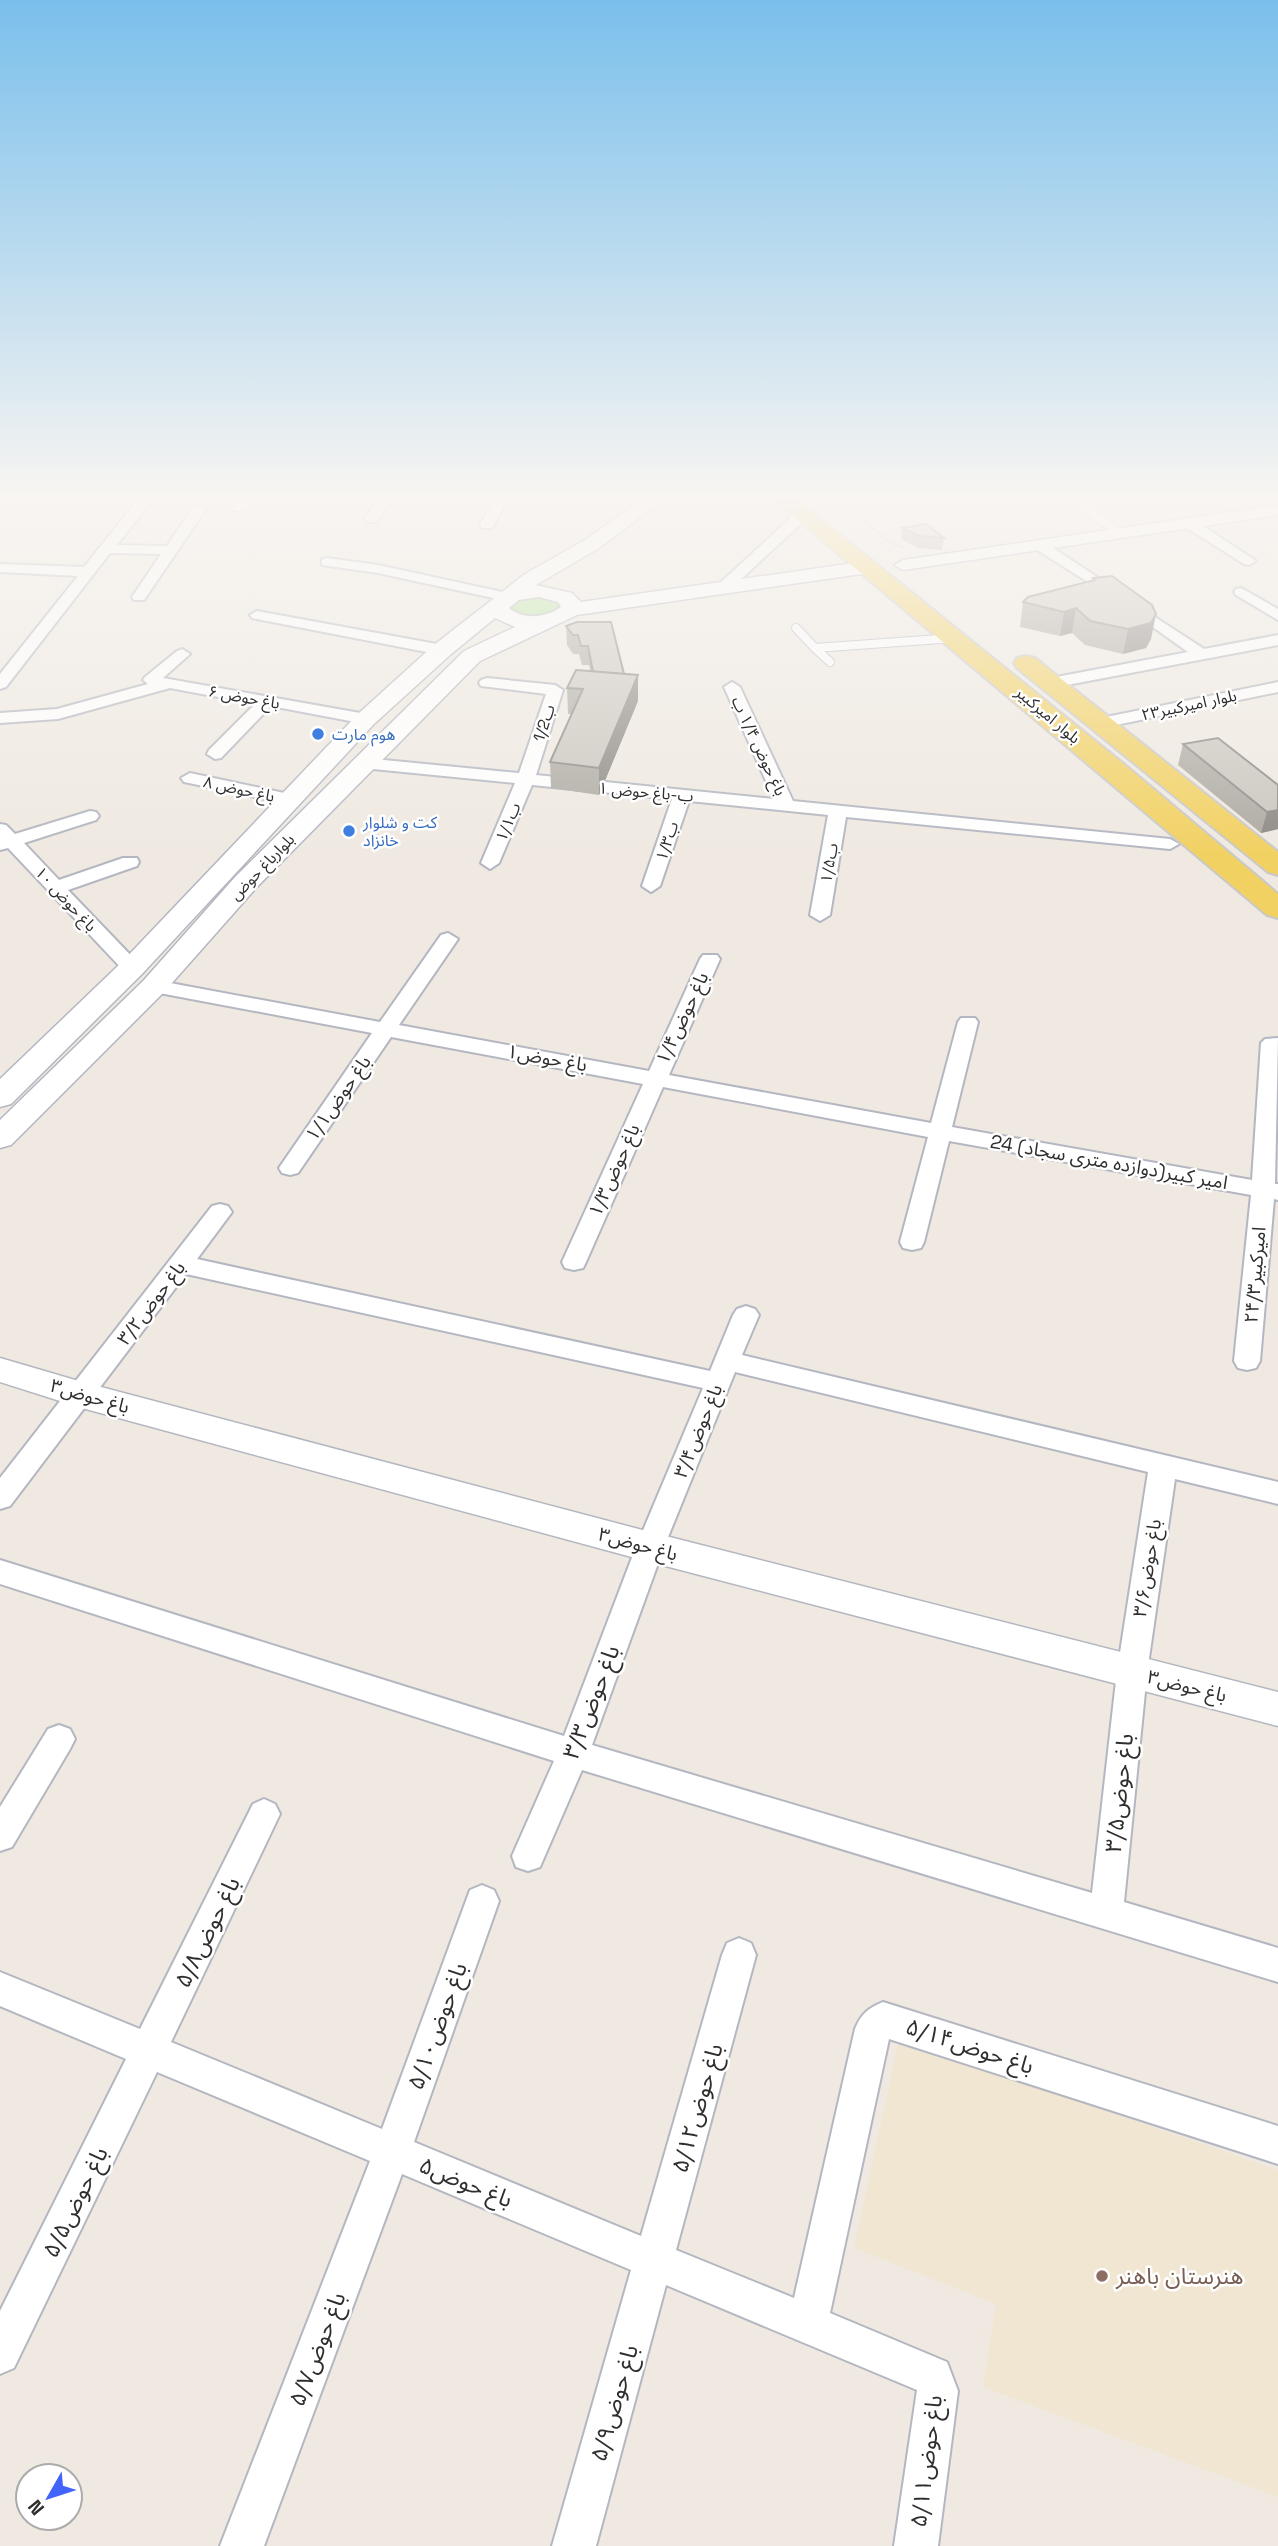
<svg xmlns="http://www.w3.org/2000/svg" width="1278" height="2546" font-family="'Space Grotesk','Noto Sans Arabic',sans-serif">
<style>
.education{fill:#f0e6d1}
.green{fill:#b6e59e}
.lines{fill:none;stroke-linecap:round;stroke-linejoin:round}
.service-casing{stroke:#b4b7c1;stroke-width:10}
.minor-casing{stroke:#b4b7c1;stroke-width:4}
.tertiary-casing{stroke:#b4b7c1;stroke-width:3}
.secondary-casing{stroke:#b4b7c1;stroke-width:3}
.primary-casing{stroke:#c9c9c9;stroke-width:4}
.path{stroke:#c9c9c9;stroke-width:2.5;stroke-dasharray:3.5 2;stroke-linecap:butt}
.service{stroke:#fff;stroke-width:8}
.minor{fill:#fff;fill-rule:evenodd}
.tertiary{fill:#fff;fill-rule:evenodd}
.secondary{fill:#fff;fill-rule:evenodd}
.primary{fill:#f2d163;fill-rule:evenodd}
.wall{fill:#afaba4}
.shaded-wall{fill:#8e8b86}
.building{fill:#cbc7bf;stroke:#8e8b86;stroke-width:2}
.shop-dot{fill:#3f7fe0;stroke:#fff;stroke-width:2.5}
.education-dot{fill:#8d6e63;stroke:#fff;stroke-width:2.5}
.labels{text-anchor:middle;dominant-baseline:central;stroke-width:5;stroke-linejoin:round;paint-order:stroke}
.far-street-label{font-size:16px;fill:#2e2e2e;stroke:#fff}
.far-shop-label{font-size:16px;fill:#366cbe;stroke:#fff;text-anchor:start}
.street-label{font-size:19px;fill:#2e2e2e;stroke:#fff}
.near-street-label{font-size:23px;fill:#2e2e2e;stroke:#fff}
.near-education-label{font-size:23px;fill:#785e54;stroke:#fff;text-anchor:start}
</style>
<rect width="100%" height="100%" fill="#efe9e1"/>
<path class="education" d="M899,2040L1278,2170V2497L983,2387L996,2304L854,2248Z"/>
<path class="green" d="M535,596L557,600L561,607L559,611C542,617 523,622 509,608L513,601Z"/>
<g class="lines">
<g class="service-casing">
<g id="service">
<path d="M1071,499L1120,533"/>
<path d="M796,628L815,648L954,638"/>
<path d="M815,648L830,662"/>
</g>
</g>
<g class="minor-casing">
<g id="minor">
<path d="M0,499H10L0,506Z"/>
<path d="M241,499H256L244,511H234L232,508Z"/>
<path d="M378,499H392L377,522H367L365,519Z"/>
<path d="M494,499H508L492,528H482L480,525Z"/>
<path d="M141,501L148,505L117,545L167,546L194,506H204L206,509L144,600H134L132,597L161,554L110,553L6,687L0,689V674L78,576L0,572V564L84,567L136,502Z"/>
<path d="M802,511L807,512V518L727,592H717L715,589L717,586L797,512Z"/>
<path d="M1189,519L1194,520L1256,561L1249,565L1244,564L1184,526V520Z"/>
<path d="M1039,541L1044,542L1100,579L1093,583L1088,582L1034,548L1032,545Z"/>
<path d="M327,558L378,565L507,593L514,597L507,601L378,573L322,565V559Z"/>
<path d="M1241,588L1278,609V620L1236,595L1234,592L1236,589Z"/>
<path d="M1141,608L1204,649L1278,635V645L1051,688L1045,686L1043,683L1051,678L1188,652L1136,615L1134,612L1136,609Z"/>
<path d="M257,611L442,645L450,650L442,655L252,618L250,615Z"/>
<path d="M182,649L190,654L163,678L366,714L374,719L366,724L271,706L221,758L215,759L207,754L209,750L255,704L170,688L58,719L0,723V713L57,709L148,684L143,680L145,677L177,651Z"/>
<path d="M487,678L555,685L563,690L536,775L774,799L724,687L732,682L740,687L793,801L1170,839L1179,844L1170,849L846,817L830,915L820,921L810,915L828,815L689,801L660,886L651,892L642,886L672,799L532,785L499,863L490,869L481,863L515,783L363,768L354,763L363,758L519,773L546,694L481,686L479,683L481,680Z"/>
<path d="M1278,682V692L1101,728L1093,723L1101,718Z"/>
<path d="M190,773L289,794L298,799L289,804L184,782L181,778Z"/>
<path d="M90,811L96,812L99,816L96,820L24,843L59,880L123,858H137L139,862L137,866L68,890L139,964L142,968L139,972H125L8,848L0,850V824L6,825L15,834Z"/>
<path d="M448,933L458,939L399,1025L649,1071L700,959L703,955H717L720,959L669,1075L931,1123L958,1022L961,1018H975L978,1022L952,1127L1252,1180L1261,1043L1265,1039L1278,1038L1275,1184H1278V1200L1274,1199L1260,1361L1256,1368L1247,1370L1238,1368L1234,1361L1251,1195L949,1141L924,1242L921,1248L912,1250L903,1248L900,1242L928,1137L663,1087L586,1262L583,1268L574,1270L565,1268L562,1262L643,1084L391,1037L298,1173L290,1175L282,1173L279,1168L372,1033L154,992L147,990L144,986L147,982L154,980L380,1022L441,935Z"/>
<path d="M220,1204L228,1206L232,1212L197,1259L710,1371L733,1315L737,1309L746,1306L755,1309L759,1315L742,1355L1278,1482V1504L1175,1479L1147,1672L1124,1902L1278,1948V1982L582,1770L540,1867L528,1871L516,1867L512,1856L554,1761L0,1584V1560L564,1736L636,1547L703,1388L186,1274L10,1506L0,1509V1478L212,1206ZM735,1372L1148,1472L1117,1672L1092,1893L592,1745L664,1547Z"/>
<path d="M59,1725L70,1729L75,1739L70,1749L12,1847L0,1851V1807L48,1729Z"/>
<path d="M264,1799L275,1804L280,1814L171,2042L382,2129L470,1890L482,1885L494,1890L499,1901L414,2142L641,2236L722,1955L727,1943L739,1938L751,1943L756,1955L676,2250L794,2298L855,2029C861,2014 868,2008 883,2002L1278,2126V2164L889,2039L830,2313L947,2362L958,2391L938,2546H894L917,2390L666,2285L596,2546H552L631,2270L402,2174L264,2546H220L370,2161L157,2072L14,2368L0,2374V2311L126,2059L0,2006V1972L140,2029L253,1804Z"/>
</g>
</g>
<g class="tertiary-casing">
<g id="tertiary">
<path d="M1278,505V515L903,570L894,565L903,560Z"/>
<path d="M0,1358L82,1382L650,1532L1278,1692V1726L650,1562L82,1408L0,1382Z"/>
</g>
</g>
<g class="secondary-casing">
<path id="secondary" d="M643,499H664L599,548L536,585L572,593L581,602L868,561L875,563L878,567L875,571L868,573L577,615L480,661L256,888L164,992L11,1145L0,1148V1120L144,980L236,876L464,651L515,627L495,618L450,655L374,724L142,974L11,1104L0,1107V1079L122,962L358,714L434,645L525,574L585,540ZM539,597L558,602L561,607C545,618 524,620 509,608L519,600Z"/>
</g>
<g class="primary-casing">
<g id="primary">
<path d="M773,499H796L1125,765L1278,894V918L1267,915Z"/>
<path d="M1026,656L1035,658L1278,852V875L1268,872L1017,668L1014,663L1017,658Z"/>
</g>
</g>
<path class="path" d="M859,518L891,543L904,548"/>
<use href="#service" class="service"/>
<use href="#minor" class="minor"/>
<use href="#tertiary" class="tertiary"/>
<use href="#secondary" class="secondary"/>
<use href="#primary" class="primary"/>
</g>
<g class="wall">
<path d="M902,528L944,538L942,550L918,548L901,539Z"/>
<path d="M1093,578L1151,639L1146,648L1123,654L1085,645L1072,633L1060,636L1020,627L1023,602L1092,581Z"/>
<path d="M566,626L624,674L638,701L599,795L551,788L550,762L572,714H568L567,688L590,671L589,665H582L579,654H573L567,645Z"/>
<path d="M1183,744L1278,785V829L1261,833L1178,765Z"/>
</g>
<g class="shaded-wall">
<path d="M1076,608L1072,633L1060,636L1064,612Z"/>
<path d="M1156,614L1151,639L1146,648L1123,654L1128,629Z"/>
<path d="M638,675V701L599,795V768Z"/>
<path d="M1278,810V829L1261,833L1267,812Z"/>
</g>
<g class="building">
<path d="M926,524L944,538L919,536L902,528Z"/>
<path d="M1112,576L1152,605L1156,614L1151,623L1128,629L1090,621L1076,608L1064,612L1023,602L1028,597L1095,580L1093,578Z"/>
<path d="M577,622H611L624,674L593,672L588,646H581L578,635H573L566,626Z"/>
<path d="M576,670L638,675L599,768L550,762L583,689L567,688Z"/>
<path d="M1218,738L1278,785V810L1267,812L1183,744Z"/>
</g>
<linearGradient id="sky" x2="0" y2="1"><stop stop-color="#7abfeb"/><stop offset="0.58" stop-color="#f8f5f2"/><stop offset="1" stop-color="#f8f5f2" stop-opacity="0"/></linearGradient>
<rect width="1278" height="855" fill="url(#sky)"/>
<g class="shop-dot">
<circle cx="318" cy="734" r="7"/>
<circle cx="349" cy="831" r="7"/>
</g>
<circle class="education-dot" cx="1102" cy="2276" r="7"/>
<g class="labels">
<g class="far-street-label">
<text transform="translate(244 697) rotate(10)">۶ باغ حوض</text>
<text transform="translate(1189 705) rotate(-12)">۲۳بلوار امیرکبیر</text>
<text transform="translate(1048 715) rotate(40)">بلوار امیرکبیر</text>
<text transform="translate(544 723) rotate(-72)">1/2ب</text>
<text transform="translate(759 746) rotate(65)">باغ حوض ۱/۴ ب</text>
<text transform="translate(239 789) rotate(12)">۸ باغ حوض</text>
<text transform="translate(646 792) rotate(5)">۱ ب-باغ حوض</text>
<text transform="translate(508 822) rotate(-67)">ب۱/۱</text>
<text transform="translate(667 841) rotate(-71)">ب۱/۳</text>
<text transform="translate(829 863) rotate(-80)">ب۱/۵</text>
<text transform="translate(262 867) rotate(-46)">بلوارباغ حوض</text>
<text transform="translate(66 899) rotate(47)">۱۰ باغ حوض</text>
</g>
<g class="far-shop-label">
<text x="332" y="734">هوم مارت</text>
<text x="363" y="822">کت و شلوار<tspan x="363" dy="18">خانزاد</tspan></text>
</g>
<g class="street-label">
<text transform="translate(682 1018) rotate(-65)">باغ حوض۱/۴</text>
<text transform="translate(547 1058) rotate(10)">باغ حوض۱</text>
<text transform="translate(338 1098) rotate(-55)">باغ حوض۱/۱</text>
<text transform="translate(1109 1162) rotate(10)">24 امیر کبیر(دوازده متری سجاد)</text>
<text transform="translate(614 1170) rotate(-66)">باغ حوض۱/۳</text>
<text transform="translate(1255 1275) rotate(-85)">امیرکبیر۲۴/۳</text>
<text transform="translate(151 1303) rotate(-53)">باغ حوض۳/۲</text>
<text transform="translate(90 1396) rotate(16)">باغ حوض۳</text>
<text transform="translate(698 1431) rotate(-68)">باغ حوض۳/۴</text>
<text transform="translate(638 1544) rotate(15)">باغ حوض۳</text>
<text transform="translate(1147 1568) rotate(-81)">باغ حوض۳/۶</text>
<text transform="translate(1187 1686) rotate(14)">باغ حوض۳</text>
</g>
<g class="near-street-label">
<text transform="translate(591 1702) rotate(-69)">باغ حوض۳/۳</text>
<text transform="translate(1119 1793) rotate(-84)">باغ حوض۳/۵</text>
<text transform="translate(207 1932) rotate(-64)">باغ حوض۵/۸</text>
<text transform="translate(437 2026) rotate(-70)">باغ حوض۵/۱۰</text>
<text transform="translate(970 2046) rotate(18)">باغ حوض۵/۱۴</text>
<text transform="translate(697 2108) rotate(-74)">باغ حوض۵/۱۲</text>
<text transform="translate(466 2182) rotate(22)">باغ حوض۵</text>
<text transform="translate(75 2202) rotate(-64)">باغ حوض۵/۵</text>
<text transform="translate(317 2349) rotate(-69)">باغ حوض۵/۷</text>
<text transform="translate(614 2403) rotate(-74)">باغ حوض۵/۹</text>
<text transform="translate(926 2461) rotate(-83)">باغ حوض۵/۱۱</text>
</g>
<g class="near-education-label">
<text x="1116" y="2276">هنرستان باهنر</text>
</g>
</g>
<g transform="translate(49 2497) rotate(231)"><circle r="33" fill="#ffffff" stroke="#ababab" stroke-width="2"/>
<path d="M0-5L12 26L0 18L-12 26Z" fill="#4264fb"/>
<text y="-10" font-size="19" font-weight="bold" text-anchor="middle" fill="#2e2e2e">N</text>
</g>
</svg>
